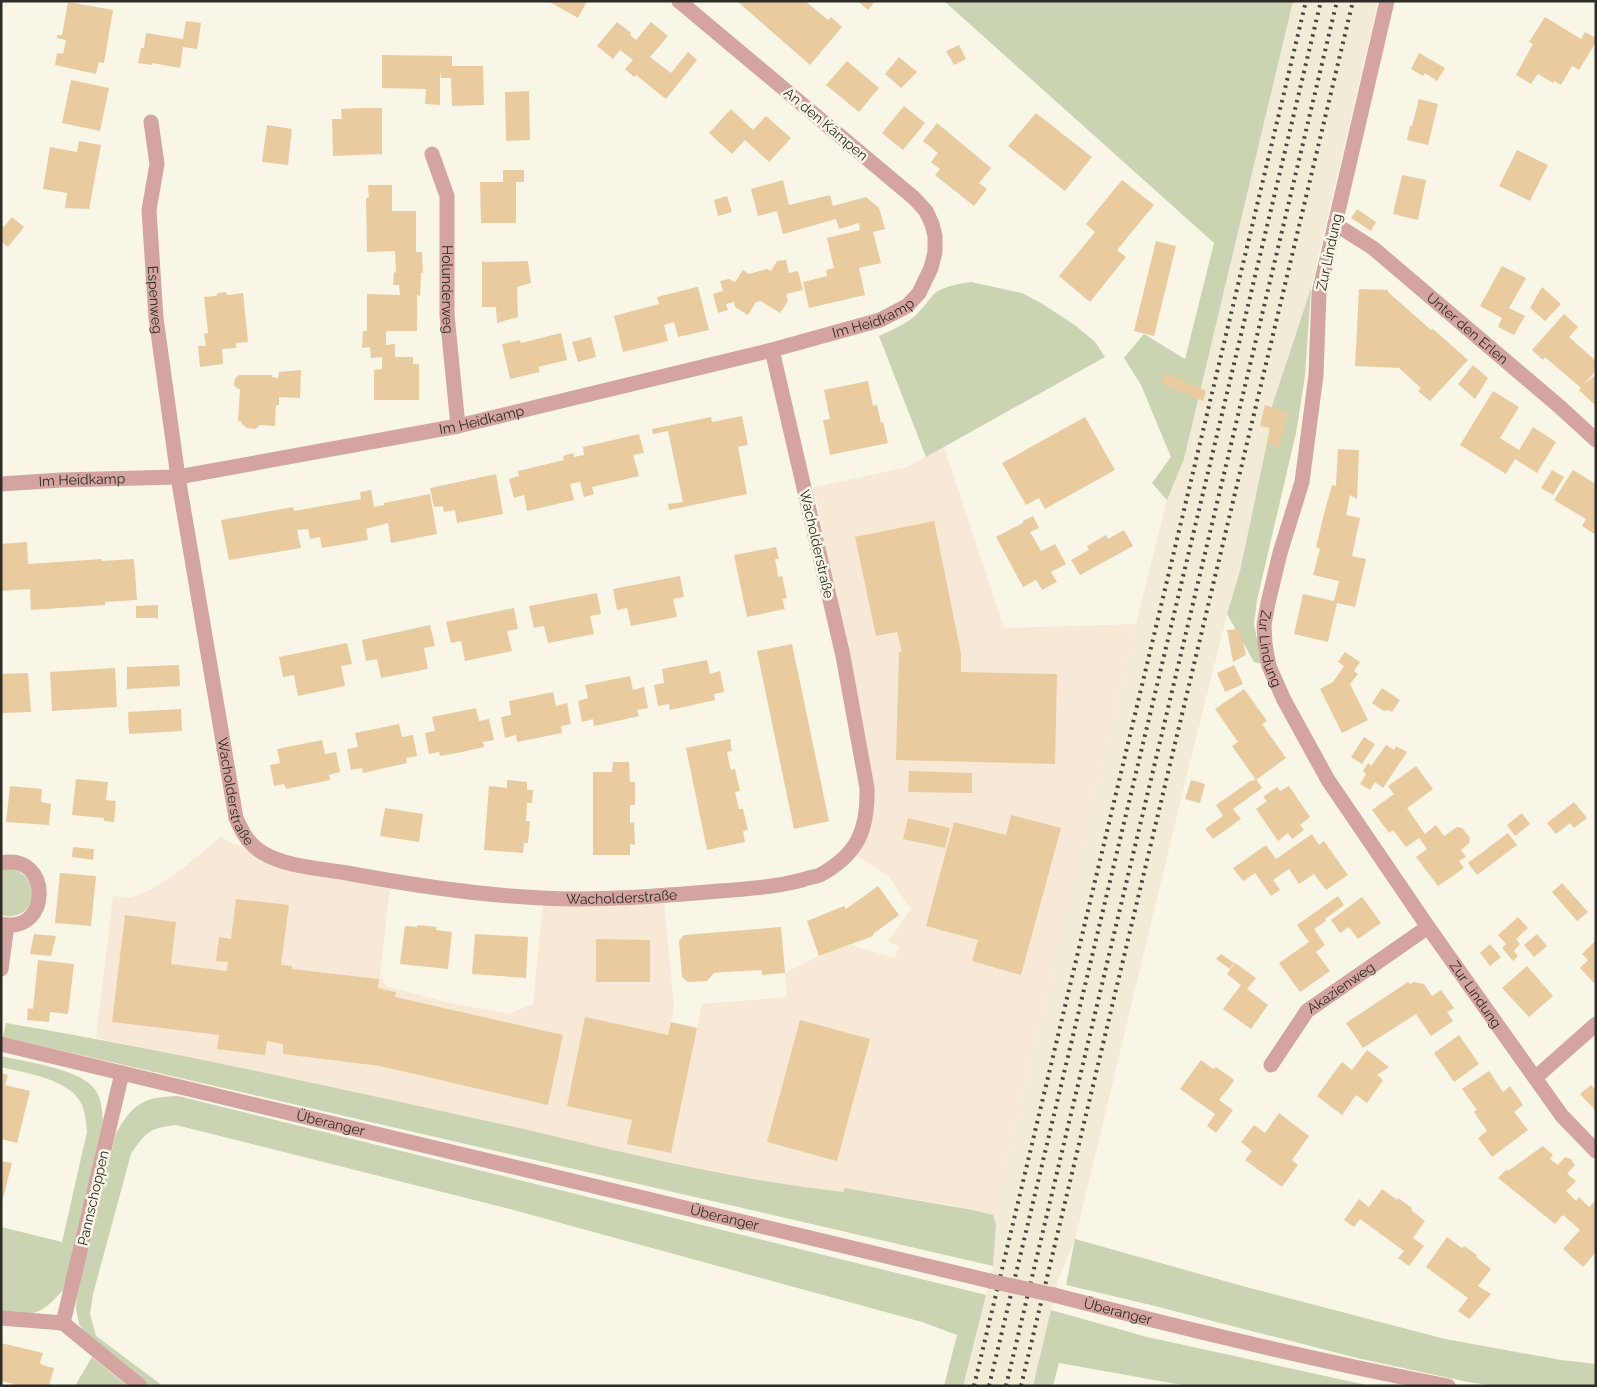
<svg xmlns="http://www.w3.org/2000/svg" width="1597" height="1387" font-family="Raleway,sans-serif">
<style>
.built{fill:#f2ebd6}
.industrial{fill:#f8e8d6}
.green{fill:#cad3b2}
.building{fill:#eacba0}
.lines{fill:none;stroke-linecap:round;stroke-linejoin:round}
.minor{stroke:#d4a4a0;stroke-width:15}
.rail{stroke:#494741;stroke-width:4;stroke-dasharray:2.5 5;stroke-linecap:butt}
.minor-bridge{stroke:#d4a4a0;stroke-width:15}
.labels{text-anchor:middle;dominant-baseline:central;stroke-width:5;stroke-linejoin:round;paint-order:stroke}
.street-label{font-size:14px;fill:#2e2c27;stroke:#f9f5e7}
</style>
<rect width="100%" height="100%" fill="#f9f5e7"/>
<path class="built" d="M1293,1H1378L1311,288L1290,349L1270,428L1240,571L1227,614L1186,778L1075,1239L1058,1281L1033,1386H963L993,1266L996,1224L993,1215L1052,972L1050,970L1167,500L1184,459Z"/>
<path class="industrial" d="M944,447L1004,628L1136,624L1050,970L1052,971L993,1215L950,1205L845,1188L843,1192L804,1188L704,1170L315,1083L96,1038L113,896L129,898L149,891L178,872L221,837L273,863L390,885L380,976L388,987L450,1003L509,1014L533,1004L543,902H664L674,1007L671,1022L697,1028L702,1004L787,997L785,973L819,956L851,945L895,958L899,946L888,942L911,909L888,876L856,855L873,790L814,487L908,467Z"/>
<g class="green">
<path d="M944,1H1293L1184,459L1167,500L1152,483L1171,457L1141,385L1124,358L1144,334L1185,359L1214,243Z"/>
<path d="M971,282L1022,293L1041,303L1076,326L1095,342L1105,357L926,457L879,336C892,330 906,324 916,315C923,308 928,301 934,294C943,286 960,284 971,282Z"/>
<path d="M1311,288L1305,376L1296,433L1257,600L1254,624L1262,664L1254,662L1227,614L1240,571L1270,428L1272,406Z"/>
<path d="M13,869C47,882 32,924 1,915V870Z"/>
<path d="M6,1023C177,1052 346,1090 515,1127C623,1152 732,1180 843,1192L845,1188L973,1210L993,1215L996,1224L993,1266L3,1037Z"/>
<path d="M1,1056C25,1062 83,1069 96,1091C102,1101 102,1110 103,1121L65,1288C40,1315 38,1316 1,1312V1227L62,1242L87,1132C86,1122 85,1113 82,1105C71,1079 25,1073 1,1067Z"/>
<path d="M178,1096L986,1295L963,1386H944L957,1335L922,1322L506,1208L176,1125C149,1128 145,1133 131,1154L93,1294L90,1314L96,1336L163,1386H146L89,1339L79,1324L76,1309L77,1292L116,1133C134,1103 143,1097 178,1096Z"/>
<path d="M1075,1239L1246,1287L1445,1339L1561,1360L1596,1364V1386H1497L1468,1382L1357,1358L1151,1305L1066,1285Z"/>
<path d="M1051,1310L1147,1337L1371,1386H1188L1059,1363L1053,1386H1033Z"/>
<path d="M92,1357L127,1386H75Z"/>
</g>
<g class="building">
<path d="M548,1H587L578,18Z"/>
<path d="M737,1H805L828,20L831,17L842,27L810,65Z"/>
<path d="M858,1H875L868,10Z"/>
<path d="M68,2L113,10L104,63L99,62L96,74L55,65L57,53L63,54L66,40L57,38V35H62Z"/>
<path d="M1545,17L1581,39L1585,32L1596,38V42L1579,70L1572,66L1561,85L1554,81L1553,83L1538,74L1531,84L1516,75L1533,44L1529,42Z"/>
<path d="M186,21L201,23L197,49L183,47L180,68L152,63V65L138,63L141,48H144L146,33L183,39Z"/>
<path d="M617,22L631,33L630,35L636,40L651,22L668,36L650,57L671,73L688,52L697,60L666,99L636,75L634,77L625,69L633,60L620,50L613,59L597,46Z"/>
<path d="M959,45L966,59L954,65L946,51Z"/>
<path d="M1419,53L1445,68L1437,81L1425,73L1423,76L1411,69Z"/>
<path d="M382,55L452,56V66H483L484,105L452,106L451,78H441L440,70V105L425,104L426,89L382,88Z"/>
<path d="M899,57L917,72L901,88L885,74Z"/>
<path d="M847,61L879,88L859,112L826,85Z"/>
<path d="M71,80L109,88L100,131L62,123Z"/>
<path d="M529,91L530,140L506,141L505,92Z"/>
<path d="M1419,99L1438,104L1428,145L1407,140L1410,126H1412Z"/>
<path d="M904,106L925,123L903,150L882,133Z"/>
<path d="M362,108H382V154L333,156L332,119H342L341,109Z"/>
<path d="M731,109L753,130L766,116L791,138L769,162L745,140L732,154L709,133Z"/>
<path d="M1036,113L1092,157L1065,191L1008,146Z"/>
<path d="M937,123L991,168L979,183L987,189L974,206L935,175L940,169L931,162L938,153L923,141Z"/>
<path d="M267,125L292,129L288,165L262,162Z"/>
<path d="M79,141L101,145L89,209L65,208L67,193L43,189L50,147L77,152Z"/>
<path d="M1517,150L1548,165L1530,201L1499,186Z"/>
<path d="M503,170H524V182H516V223H481L480,182H503Z"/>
<path d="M1402,175L1426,180L1418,220L1393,214Z"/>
<path d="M783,180L789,205L830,195L833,206L866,197L879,208L885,229L873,232L881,263L859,268L865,295L809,308L803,282L827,276L826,270L834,268L827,238L860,230L859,223L839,229L836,219L783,234L777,211L758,216L751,189Z"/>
<path d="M1122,180L1154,205L1117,250L1126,257L1090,302L1059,276L1095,232L1086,224Z"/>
<path d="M368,185H392V211H416V252H422L423,273H421L420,296L417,295V331H386V345L395,344V357H413V364H419V400H374V370L382,369V357L371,358L370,347L362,348L363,331H367V294L400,295L399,285H393L394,272L396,273L395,251L367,252L366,198H369Z"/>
<path d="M727,196L732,212L718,216L714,200Z"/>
<path d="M1357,209L1376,222L1371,231L1351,218Z"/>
<path d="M12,217L24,227L8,247L1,241V224L4,227Z"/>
<path d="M1156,241L1176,246L1154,336L1134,331Z"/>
<path d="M786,260L789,273L798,271L803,290L786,294L788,301L780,313L761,301L756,302L748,315L735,307L734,302L726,304L728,310L718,313L713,294L723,291L720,281L729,279L735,282L743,270L749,274L767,269L771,271L777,261Z"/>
<path d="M528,261L531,283L517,287L518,317L497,323L496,307H482V262Z"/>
<path d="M1502,266L1526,278L1509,308L1525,316L1514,335L1498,327L1502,318L1480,306Z"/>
<path d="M697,287H698L709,330L678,337L674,322L664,325L668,341L623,352L614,316L659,304L657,297Z"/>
<path d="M1542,287L1561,304L1545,321L1530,308Z"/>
<path d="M1359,289L1388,290V292L1431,330L1433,329L1468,360L1430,401L1418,391L1421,388L1399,368L1355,366Z"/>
<path d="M225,292L228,295L243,293L248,342L236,343V348L222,349L223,364L200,367L198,346H206L204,334L208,333L204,297L216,296L218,293Z"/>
<path d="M1564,314L1578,327L1569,337L1596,361V371L1583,385L1594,376L1596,378V406L1579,390L1581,388L1545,357L1543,360L1532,350Z"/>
<path d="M561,333L567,360L538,367L540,372L510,379L502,344L520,340L521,343Z"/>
<path d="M591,337L596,357L578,362L572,342Z"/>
<path d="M1473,365L1488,378L1475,399L1458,384Z"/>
<path d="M301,370L300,398L279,397V405H276L275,426L260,425L255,429L247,428L242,424V422L238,421L240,389H238L234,385L235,379L239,375H272V377L278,378L279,372Z"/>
<path d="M1166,373L1206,391L1203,401L1161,383Z"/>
<path d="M868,381L873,406L877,405L881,423L883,422L888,443L830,455L823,420L830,419L824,390Z"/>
<path d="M1493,391L1519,407L1500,438L1519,450L1533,427L1556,442L1537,473L1515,459L1506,474L1460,445Z"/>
<path d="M1265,405L1288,413L1279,447L1267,443L1270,428L1260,426Z"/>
<path d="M742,416L748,445L738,447L747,494L669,510L668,504L683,502L668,431L653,434L652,429L711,417L712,422Z"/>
<path d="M1085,417L1115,470L1045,509L1039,498L1026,505L1002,463Z"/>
<path d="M639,434L644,453L633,455L639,476L592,487L594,494L584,497L580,482L570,484L574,500L527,511L524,495L514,498L509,479L519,476L518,471L564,460L563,456L573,453L574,457L584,455L583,447Z"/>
<path d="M1338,449L1359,450L1357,499L1350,495L1346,515L1360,518L1352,556L1366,559L1355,607L1337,603L1328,642L1294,634L1303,594L1334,601L1339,581L1313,575L1320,549L1316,547L1325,510L1332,485L1336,486Z"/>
<path d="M1552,470L1564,477L1553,495L1541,488Z"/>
<path d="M1573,470L1596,484V535L1582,526L1586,519L1554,500Z"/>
<path d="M496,474L503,514L457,523L455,510L444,512L443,506L434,507L430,488Z"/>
<path d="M371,490L374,507L384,505V503L430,494L437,534L391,543L388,523L366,529L368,540L322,548L320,537L310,539L308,529L297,530L301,548L229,560L221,520L293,507L294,511L361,499L360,492Z"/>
<path d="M1033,516L1039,528L1030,532L1041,551L1055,544L1066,564L1051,572L1057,582L1042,590L1036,580L1023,587L996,537L1023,523V521Z"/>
<path d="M934,521L961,653V672L1057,674L1055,764L896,760L899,652H902L897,632L876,636L855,537Z"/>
<path d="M1124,530L1133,546L1080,575L1071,560L1089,550L1087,546L1106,535L1108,539Z"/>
<path d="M27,542L28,564L102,559V561L134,559L137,600L105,602V605L31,610L30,589L1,591V544Z"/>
<path d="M776,547L779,559H775L777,569L778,577L782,576L787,598L782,599L785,609L747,617L734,555Z"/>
<path d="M680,576L684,597L673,599L677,617L631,626L627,608L617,610L613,589Z"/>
<path d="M597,593L601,614L590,616L594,634L548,643L544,626L534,628L529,606Z"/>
<path d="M158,605V618H136V606Z"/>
<path d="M514,608L518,629L507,631L512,651L465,661L461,641L451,643L446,622Z"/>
<path d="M430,625L435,646L424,648L428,669L381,678L377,659L366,661L362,640Z"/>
<path d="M1240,629L1246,655L1233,662L1227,630Z"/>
<path d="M347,643L352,664L341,666L345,686L298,696L294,675L283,677L279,657Z"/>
<path d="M792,644L829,821L794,829L757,651Z"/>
<path d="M1345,652L1360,662L1354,671L1358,674L1350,684L1368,720L1342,733L1320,689L1333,682L1344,666L1338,662Z"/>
<path d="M707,660L710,674L720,671L724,692L714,694L715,700L670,710L669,704L658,706L654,685L664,683L662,669Z"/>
<path d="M179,665L180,686L127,689V667Z"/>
<path d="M1234,665L1243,684L1225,692L1217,673Z"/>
<path d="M115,668L117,707L52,711L50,672Z"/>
<path d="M28,673L31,712L1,713V674Z"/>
<path d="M630,676L633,690L644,687L648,708L637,710L639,716L617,721L594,726L593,719L582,722L578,701L588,698L585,685Z"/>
<path d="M1382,688L1400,700L1392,712L1389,710L1384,711L1372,703Z"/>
<path d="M1244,689L1267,721L1262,724L1286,758L1256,780L1232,746L1238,742L1215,709Z"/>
<path d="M553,692L556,706L567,703L571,724L561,726L562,733L517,742L516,735L505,738L501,717L511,715L509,701Z"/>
<path d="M476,708L479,721L489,719L494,740L483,742L484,747L462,752L440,756L439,752L429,754L425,733L435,731L432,717Z"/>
<path d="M181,709L182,731L129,734L128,712Z"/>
<path d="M399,724L402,737L413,735L417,756L406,758L407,763L363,773L362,768L351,770L347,749L358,747L355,733Z"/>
<path d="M1364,737L1375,744L1362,764L1351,757Z"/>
<path d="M730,739L732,751L727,752L729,762L731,770L735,769L740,791L735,792L739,809H743L748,830L743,831L745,842L707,850L686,748Z"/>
<path d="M322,740L325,754L336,752L340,772L329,775L330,780L286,789L284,784L274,786L270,765L280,763L277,749Z"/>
<path d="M1386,745L1394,750L1396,746L1407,752L1383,788L1375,782L1370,790L1360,784L1366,774L1363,771L1368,763L1371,766Z"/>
<path d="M613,762H629L630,782H635V805H630V823L634,822L635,845L630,844V855H593V772H612Z"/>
<path d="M1416,766L1433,789L1407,808L1425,834L1436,825L1444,836L1457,827L1462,828L1470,838L1469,843L1461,850L1466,857L1459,861L1464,868L1438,886L1416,857L1427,849L1419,838L1406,847L1393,830L1389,833L1372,810L1394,794L1388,786Z"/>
<path d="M909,771L972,773V793L908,792Z"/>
<path d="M76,779L108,782L106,800L116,801L114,822L104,821V818L72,815Z"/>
<path d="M1256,779L1262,788L1233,809L1241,819L1213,839L1205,829L1223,816L1216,805L1252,780L1253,781Z"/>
<path d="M507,780L527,782V790H533L532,803H527L526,821H530L528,843H524L523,853L484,850L489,786L507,788Z"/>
<path d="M1191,780L1205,784L1200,803L1185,799Z"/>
<path d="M10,786L42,789L41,802L51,804L49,825L6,822Z"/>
<path d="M1289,786L1310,817L1300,825L1304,830L1292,839L1288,833L1278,841L1256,809L1267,801L1263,797L1277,787L1280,791Z"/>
<path d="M1574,802L1587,818L1574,828L1570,823L1556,834L1547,823Z"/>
<path d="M385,808L423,814L419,842L380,836Z"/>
<path d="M1522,813L1530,824L1515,836L1507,825Z"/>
<path d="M1011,815L1061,828L1021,975L972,961L978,940L926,926L954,822L1006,835Z"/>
<path d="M908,818L950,828L945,848L903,839Z"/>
<path d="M1508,833L1517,845L1477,875L1468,863Z"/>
<path d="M1312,834L1319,845L1324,841L1348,875L1326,890L1314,874L1299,884L1289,869L1273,880L1280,890L1271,896L1255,873L1243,881L1233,868L1266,845L1276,859Z"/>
<path d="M73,847L94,849L93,860L72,857Z"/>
<path d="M60,873L96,876L91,926L55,923Z"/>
<path d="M1562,883L1588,912L1577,921L1552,892Z"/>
<path d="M878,886L899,915L873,934V936L819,956L807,921L844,906L846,909Z"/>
<path d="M1338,896L1344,905L1325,919L1326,921L1314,929L1325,945L1316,952L1330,971L1300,992L1279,963L1309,942L1297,925Z"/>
<path d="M1362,897L1381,923L1358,939L1349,927L1340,933L1331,920Z"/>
<path d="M236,899L289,905L281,965L292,966V969L379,979L378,988L396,992L395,997L563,1035L548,1105L380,1066L283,1054V1044L267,1041L265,1055L217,1049L219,1035L112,1022L125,915L176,922L171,964L227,971L228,962L216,961L219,937L231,939Z"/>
<path d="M1518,917L1528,928L1516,939L1520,944L1514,951L1518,956L1513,961L1502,948L1506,944L1498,935Z"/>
<path d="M417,925L437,927L436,930L452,932L448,969L400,964L405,926L417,927Z"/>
<path d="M781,927L785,973L762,975V970L725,972L714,973L707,981L688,982L682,977L679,941L684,935Z"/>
<path d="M34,934L56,936L51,956L30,954Z"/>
<path d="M475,934L528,937L526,978L472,974Z"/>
<path d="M1537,934L1547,946L1534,957L1524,945Z"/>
<path d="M596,939L650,940V982H596Z"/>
<path d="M1596,940V981L1594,983L1580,968L1588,960L1582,954Z"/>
<path d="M1490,944L1501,957L1490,966L1480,953Z"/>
<path d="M1221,954L1234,963L1230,969L1216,959Z"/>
<path d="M38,960L74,964L68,1014L50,1012L49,1022L27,1020L28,1008L33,1009Z"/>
<path d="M1235,963L1256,978L1247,989L1268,1005L1251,1029L1223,1009L1241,985L1227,974Z"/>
<path d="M1527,966L1553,996L1529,1017L1502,988Z"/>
<path d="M1408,982L1410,984L1414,982L1424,984L1432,996L1441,990L1454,1008L1447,1012L1453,1021L1431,1036L1416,1014L1363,1048L1346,1023Z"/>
<path d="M585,1017L668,1035L671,1022L697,1028L671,1153L627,1144L632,1120L567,1106Z"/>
<path d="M800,1020L870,1039L837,1161L767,1142Z"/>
<path d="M1459,1035L1479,1064L1454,1082L1434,1053Z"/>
<path d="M1367,1050L1389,1067L1377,1075L1383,1080L1367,1103L1356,1095L1342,1115L1317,1096L1342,1062L1352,1070Z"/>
<path d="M1201,1060L1213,1069L1216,1067L1233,1079L1234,1081L1219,1100L1233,1110L1216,1133L1207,1126L1215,1114L1180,1089Z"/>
<path d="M1489,1071L1503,1092L1510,1086L1523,1105L1514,1112L1528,1130L1492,1157L1478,1138L1487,1131L1474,1112L1477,1110L1462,1089Z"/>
<path d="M1,1073L8,1075L5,1085L30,1091L17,1143L1,1139Z"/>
<path d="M1591,1085L1596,1090V1111L1580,1094Z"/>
<path d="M1279,1113L1309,1136L1292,1160L1298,1165L1282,1187L1245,1160L1252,1151L1241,1142L1254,1125L1265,1133Z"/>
<path d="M1543,1146L1553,1155L1550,1159L1558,1165L1565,1157L1571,1159L1575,1165L1567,1174L1576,1181L1566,1191L1576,1201L1579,1197L1589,1207L1596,1200V1252L1583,1267L1563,1249L1580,1230L1563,1215L1555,1224L1498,1178L1507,1169L1508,1171Z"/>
<path d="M1,1161L12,1163L2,1202H1Z"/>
<path d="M1382,1189L1397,1200L1398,1198L1412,1208L1411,1210L1425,1221L1413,1238L1424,1246L1409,1266L1398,1258L1404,1251L1360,1219L1354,1227L1344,1220L1359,1199L1369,1207Z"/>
<path d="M1447,1237L1462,1248L1464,1246L1477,1255L1476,1257L1491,1269L1478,1286L1491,1294L1469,1319L1458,1311L1468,1298L1426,1267Z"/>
<path d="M1,1343L43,1353L40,1363L42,1365L54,1368L49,1386H13L14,1384L1,1381Z"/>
</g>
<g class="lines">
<g class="minor">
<path id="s1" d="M1387,1L1319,293L1316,375L1302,482L1280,553L1268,603L1264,625L1265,644L1269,666L1284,700L1328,780L1428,927L1535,1078L1562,1116L1596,1151"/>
<path id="s2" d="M151,122L157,164L149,210L156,318L178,477L236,818C242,832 249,845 263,853C287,867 319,868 347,873C411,885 476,895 542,898C601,901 661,896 719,891C747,889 775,887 802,880C807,878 814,877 820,875C858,854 868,830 867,788L843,656L772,350"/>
<path id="s3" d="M432,154L447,196V315L458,426"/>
<path id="s4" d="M1335,224L1373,248L1560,407L1596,440"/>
<path id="s5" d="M1,484L61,480L178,477L458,426L772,350L880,320L907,306L919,293L931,268L935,252V236L932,224L926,211L914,198L679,1"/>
<path d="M1,863C52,852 52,935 1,924"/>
<path d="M1,969L7,925"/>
<path id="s6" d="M1,1044L990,1281"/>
<path id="s7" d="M1271,1065L1307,1011L1428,927"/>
<path d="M122,1073L63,1323L140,1386"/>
<path d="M1535,1078L1596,1024"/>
<path id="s8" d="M1054,1295C1185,1329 1316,1361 1448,1386"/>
<path d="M1,1318L63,1323"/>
</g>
<g class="rail">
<path d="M974,1386L1306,1"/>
<path d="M989,1386L1321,1"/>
<path d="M1006,1386L1337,1"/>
<path d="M1021,1386L1353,1"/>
</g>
<path class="minor-bridge" d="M990,1281L1054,1295"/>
</g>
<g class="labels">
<g class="street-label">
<text transform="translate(826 124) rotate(40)">An den Kämpen</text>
<text transform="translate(1329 252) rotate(-78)">Zur Lindung</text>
<text stroke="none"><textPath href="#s3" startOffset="138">Holunderweg</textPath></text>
<text stroke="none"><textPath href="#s2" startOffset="179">Espenweg</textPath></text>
<text stroke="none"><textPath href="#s5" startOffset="891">Im Heidkamp</textPath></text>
<text stroke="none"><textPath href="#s4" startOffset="169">Unter den Erlen</textPath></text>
<text stroke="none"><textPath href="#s5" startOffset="486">Im Heidkamp</textPath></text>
<text stroke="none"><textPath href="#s5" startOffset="81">Im Heidkamp</textPath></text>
<text transform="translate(817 544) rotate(77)">Wacholderstraße</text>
<text stroke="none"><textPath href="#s1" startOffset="662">Zur Lindung</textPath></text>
<text stroke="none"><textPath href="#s2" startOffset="678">Wacholderstraße</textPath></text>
<text stroke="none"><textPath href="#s2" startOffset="1112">Wacholderstraße</textPath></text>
<text stroke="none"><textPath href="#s7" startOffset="106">Akazienweg</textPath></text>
<text stroke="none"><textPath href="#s1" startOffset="1068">Zur Lindung</textPath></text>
<text stroke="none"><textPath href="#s6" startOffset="339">Überanger</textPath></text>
<text transform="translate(93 1198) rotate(-77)">Pannschoppen</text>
<text stroke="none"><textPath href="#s6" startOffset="744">Überanger</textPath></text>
<text stroke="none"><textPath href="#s8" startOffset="66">Überanger</textPath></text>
</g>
</g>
<rect width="1597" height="1387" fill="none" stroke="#2e2c27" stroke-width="5"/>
</svg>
